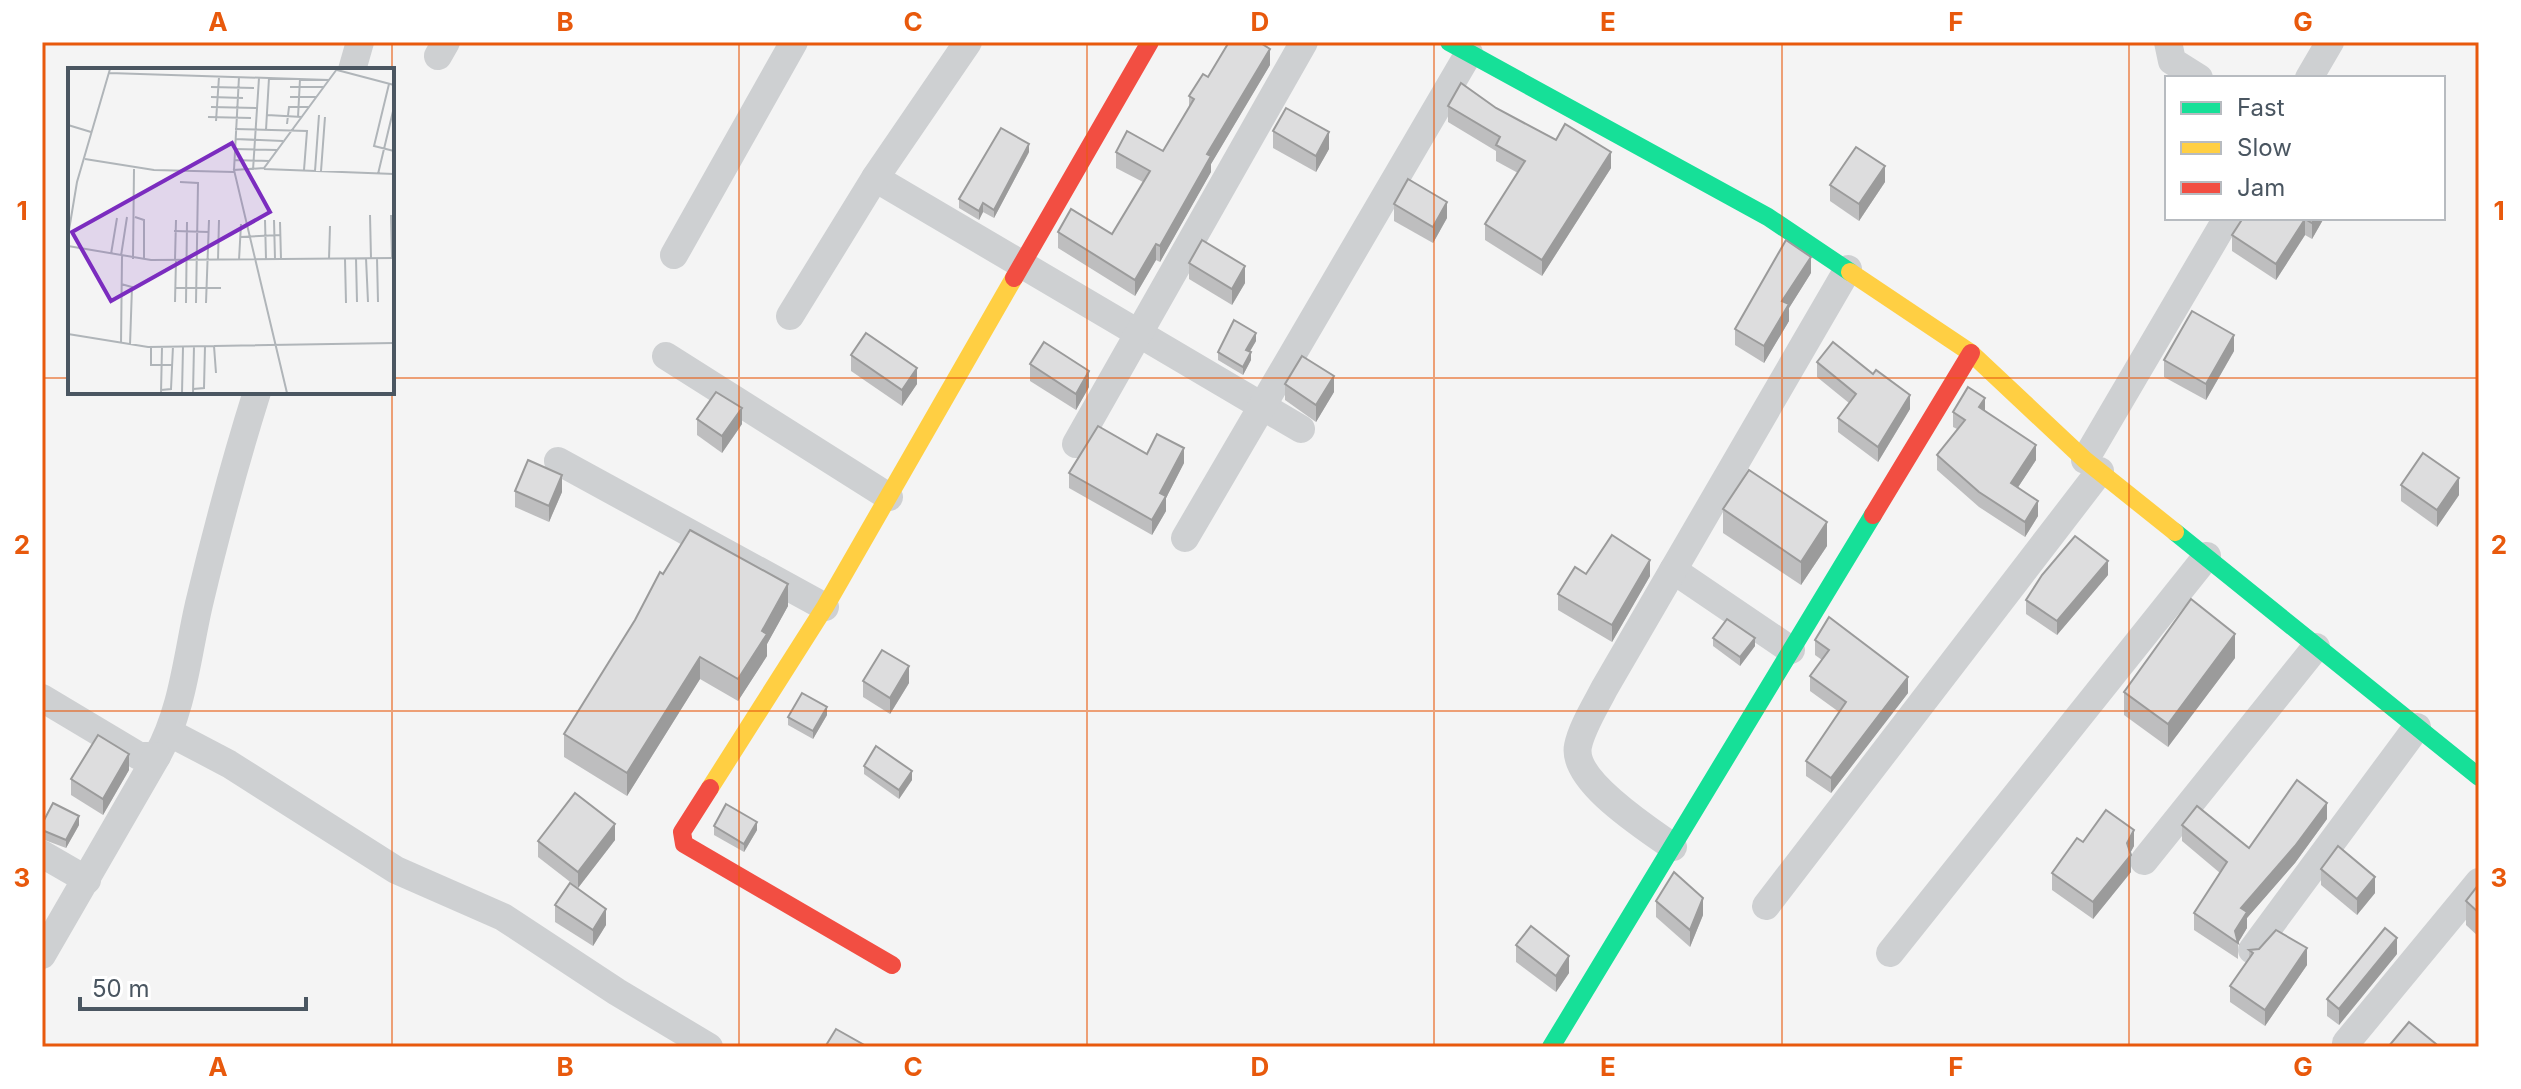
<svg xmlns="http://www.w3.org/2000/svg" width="2521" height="1089" font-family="Inter,sans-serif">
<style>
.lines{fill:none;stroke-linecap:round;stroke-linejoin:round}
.street{stroke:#ced0d2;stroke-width:28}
.fast{stroke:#16e098;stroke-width:18}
.slow{stroke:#ffcf43;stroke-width:18}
.jam{stroke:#f24e42;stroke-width:18}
.wall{fill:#bebebf}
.shaded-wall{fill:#9b9b9b}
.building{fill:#ddddde;stroke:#9b9b9b;stroke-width:2}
.grid{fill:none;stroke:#e8590c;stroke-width:2;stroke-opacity:0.55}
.inset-road{fill:none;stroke:#b0b5b9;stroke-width:2}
.view{fill:#7b2cbf;fill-opacity:0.15;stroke:#7b2cbf;stroke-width:4}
.inset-edge{fill:none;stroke:#4a5661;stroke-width:4}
.neatline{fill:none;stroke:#e8590c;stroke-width:3}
.grid-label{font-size:26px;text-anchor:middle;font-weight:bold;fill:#e8590c}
</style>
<rect width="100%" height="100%" fill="#f4f4f4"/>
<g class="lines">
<g class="street">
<path d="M2168,42L2172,61L2199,78"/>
<path d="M438,56L446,42"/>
<path d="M352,70L360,42"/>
<path d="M2309,78L2330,42"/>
<path d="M875,178L1301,429"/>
<path d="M674,255L794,42"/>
<path d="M790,316L875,178L968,42"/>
<path d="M666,356L889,497"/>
<path d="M1076,444L1304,42"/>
<path d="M2085,460L2227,218"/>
<path d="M558,461L825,607"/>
<path d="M1185,538L1469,53"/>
<path d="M1673,570L1791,650"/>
<path d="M42,698L139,756H157C183,710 187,656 199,604C216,533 235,462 257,392"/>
<path d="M170,733L229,764L396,870L503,917L617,992L709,1047"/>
<path d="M1673,847C1648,829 1571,781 1578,746C1582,727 1595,707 1604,689L1848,269"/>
<path d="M42,854L87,880"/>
<path d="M2144,861L2316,647"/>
<path d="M1766,906L2100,471"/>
<path d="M2252,950L2417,727"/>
<path d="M1890,953L2207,556"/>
<path d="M42,955L157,756"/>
<path d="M2346,1043L2479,882"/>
</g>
<g class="fast">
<path d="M1449,42L1768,217L1850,272"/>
<path d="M2175,532L2479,777"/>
<path d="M1551,1047L1873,515"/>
</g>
<g class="slow">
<path d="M1850,272L1971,353L2085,460L2175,532"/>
<path d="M710,788L825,607L1014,278"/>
</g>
<g class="jam">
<path d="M1014,278L1150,42"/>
<path d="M1873,515L1971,353"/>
<path d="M710,788L682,832L684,844L892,965"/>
</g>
</g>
<g class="wall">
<path d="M1270,65L1211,164V172L1160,262L1156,260L1135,296L1058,248V232L1112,234L1143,182L1116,168V152L1163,151L1189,107V96L1208,77Z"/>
<path d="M1448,106L1496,108L1611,168L1542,276L1485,240V224L1518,173L1496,161V151L1448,122Z"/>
<path d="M1273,131L1329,149L1316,172L1273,148Z"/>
<path d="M1029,152L994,218L983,212L979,220L959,208V199Z"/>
<path d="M1885,182L1859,221L1830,201V185Z"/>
<path d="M1394,204L1447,218L1433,243L1394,221Z"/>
<path d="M2243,218H2324L2312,239L2305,235L2276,280L2232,251V235Z"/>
<path d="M1189,263L1245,283L1232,305L1189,279Z"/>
<path d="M1811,273L1789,308V321L1764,363L1735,345V329Z"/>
<path d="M1256,341L1250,351L1251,360L1243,375L1218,360V352Z"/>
<path d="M2234,351L2206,400L2164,377V360Z"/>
<path d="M851,355L917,384L902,406L851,371Z"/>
<path d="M1817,362L1873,374L1910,409L1878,462L1838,432V418L1849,403L1817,377Z"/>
<path d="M1030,364L1089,387L1076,410L1030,381Z"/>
<path d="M1285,384L1334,392L1316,422L1285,400Z"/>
<path d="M1985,411L2036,460L2018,487L2038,516L2025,537L1979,507L1937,470V455L1957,429L1953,427V412Z"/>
<path d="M697,419L742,424L722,453L697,435Z"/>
<path d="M1184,463L1166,498V511L1152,535L1069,488V473Z"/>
<path d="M2401,485L2459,495L2437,527L2401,501Z"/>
<path d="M515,491L562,492L549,522L515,507Z"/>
<path d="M1723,509L1827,546L1801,585L1723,533Z"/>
<path d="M663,574L788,606L767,644V656L738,701L700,679L627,796L564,757V734Z"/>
<path d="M1586,574L1650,576L1612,642L1558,610V594Z"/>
<path d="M2108,575L2057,635L2026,614V600Z"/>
<path d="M1713,638L1755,646L1740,666L1713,646Z"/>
<path d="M1815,640L1908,693L1831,793L1806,776V761L1839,712L1810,691V676L1822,660L1815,655Z"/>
<path d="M2235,658L2168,747L2124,715V692Z"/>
<path d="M863,681L909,683L890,714L863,697Z"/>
<path d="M827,715L813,739L788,725V717Z"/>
<path d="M864,766L912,780L899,799L864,774Z"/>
<path d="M129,770L103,815L71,795V779Z"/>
<path d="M2327,819L2295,863L2247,918V928L2238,943V959L2194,930V913L2220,873L2182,841V825L2249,848Z"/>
<path d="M42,824L79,825L66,848L42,839Z"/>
<path d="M714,826L757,830L744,852L714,835Z"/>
<path d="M615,840L578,888L538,857V841Z"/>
<path d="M2083,842L2134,846L2130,853L2131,872L2093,919L2052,890V873Z"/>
<path d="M2321,869L2375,893L2357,915L2321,885Z"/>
<path d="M2479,884V937L2466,925V901Z"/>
<path d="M1656,901L1703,915L1690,947L1656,917Z"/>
<path d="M555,905L606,925L593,946L555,922Z"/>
<path d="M1516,945L1569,973L1556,992L1516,962Z"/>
<path d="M2249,950L2307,965L2265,1026L2230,1002V986L2249,958Z"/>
<path d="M2397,954L2339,1025L2327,1016V999Z"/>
</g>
<g class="shaded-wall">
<path d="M1270,49V65L1211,164V172L1160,262V246L1207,154Z"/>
<path d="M1329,132V149L1316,172V156Z"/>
<path d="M1029,144V152L994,218V210Z"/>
<path d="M1611,152V168L1542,276V260Z"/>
<path d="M1885,166V182L1859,221V204Z"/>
<path d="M1447,202V218L1433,243V227Z"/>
<path d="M983,203V212L979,220V211Z"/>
<path d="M2314,218H2324L2312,239V223Z"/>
<path d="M2305,219V235L2276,280V264Z"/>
<path d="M1156,244V260L1135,296V280Z"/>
<path d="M1811,257V273L1789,308V321L1764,363V346L1782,301Z"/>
<path d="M1245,266V283L1232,305V289Z"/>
<path d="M1256,333V341L1246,358V350Z"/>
<path d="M2234,335V351L2206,400V384Z"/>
<path d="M1251,352V360L1243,375V367Z"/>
<path d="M917,368V384L902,406V390Z"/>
<path d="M1089,371V387L1076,410V394Z"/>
<path d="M1334,376V392L1316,422V405Z"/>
<path d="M1910,395V409L1878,462V447Z"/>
<path d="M1985,398V413L1979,407Z"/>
<path d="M742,408V424L722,453V436Z"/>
<path d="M2036,445V460L2011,498V483Z"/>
<path d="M1184,448V463L1166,498V511L1152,535V520L1160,493Z"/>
<path d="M562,475V492L549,522V506Z"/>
<path d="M2459,478V495L2437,527V510Z"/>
<path d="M2038,501V516L2025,537V522Z"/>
<path d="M1827,522V546L1801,585V562Z"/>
<path d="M1650,560V576L1612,642V625Z"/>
<path d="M2108,561V575L2057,635V621Z"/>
<path d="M788,584V606L767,644V656L738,701V679L762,631Z"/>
<path d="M2235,634V658L2168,747V724Z"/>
<path d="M1755,638V646L1740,666V657Z"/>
<path d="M700,657V679L627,796V773Z"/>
<path d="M909,666V683L890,714V698Z"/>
<path d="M1908,677V693L1831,793V778Z"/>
<path d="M827,707V715L813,739V731Z"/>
<path d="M129,754V770L103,815V799Z"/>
<path d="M912,771V780L899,799V790Z"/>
<path d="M2327,803V819L2295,863L2247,918V928L2238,943L2235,931L2241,908Z"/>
<path d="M79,816V825L66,848V840Z"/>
<path d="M757,822V830L744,852V844Z"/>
<path d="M615,824V840L578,888V872Z"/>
<path d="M2134,830V846L2127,859V843Z"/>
<path d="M2131,855V872L2093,919V902Z"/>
<path d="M2375,877V893L2357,915V899Z"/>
<path d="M1703,898V915L1690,947V930Z"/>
<path d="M606,909V925L593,946V930Z"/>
<path d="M2397,938V954L2339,1025V1009Z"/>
<path d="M2307,948V965L2265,1026V1010Z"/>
<path d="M1569,956V973L1556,992V976Z"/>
</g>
<g class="building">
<path d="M1229,42H1259L1270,49L1207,154L1211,156L1160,246L1156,244L1135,280L1058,232L1071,209L1112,234L1150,171L1116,152L1127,131L1163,151L1194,99L1189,96L1203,74L1208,77Z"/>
<path d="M1461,83L1496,108L1556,140L1565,124L1611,152L1542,260L1485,224L1525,161L1496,145L1500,137L1448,106Z"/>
<path d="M1286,108L1329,132L1316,156L1273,131Z"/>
<path d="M1001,128L1029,144L994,210L983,203L979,211L959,199Z"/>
<path d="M1856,147L1885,166L1859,204L1830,185Z"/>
<path d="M1408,179L1447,202L1433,227L1394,204Z"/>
<path d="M2243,218H2314L2312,223L2305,219L2276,264L2232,235Z"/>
<path d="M1202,240L1245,266L1232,289L1189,263Z"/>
<path d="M1786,240L1811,257L1782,301L1789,304L1764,346L1735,329Z"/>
<path d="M2192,311L2234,335L2206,384L2164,360Z"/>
<path d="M1234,320L1256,333L1246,350L1251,352L1243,367L1218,352Z"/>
<path d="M866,333L917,368L902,390L851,355Z"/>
<path d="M1044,342L1089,371L1076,394L1030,364Z"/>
<path d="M1833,342L1873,374L1876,370L1910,395L1878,447L1838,418L1856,394L1817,362Z"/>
<path d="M1302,356L1334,376L1316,405L1285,384Z"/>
<path d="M1968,387L1985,398L1979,407L2036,445L2011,483L2038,501L2025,522L1979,492L1937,455L1965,420L1953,412Z"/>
<path d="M716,392L742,408L722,436L697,419Z"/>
<path d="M1098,426L1147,454L1157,434L1184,448L1160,493L1166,496L1152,520L1069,473Z"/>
<path d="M2423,453L2459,478L2437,510L2401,485Z"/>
<path d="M528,460L562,475L549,506L515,491Z"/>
<path d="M1749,470L1827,522L1801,562L1723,509Z"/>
<path d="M690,530L788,584L762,631L767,634L738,679L700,657L627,773L564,734L635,620L660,572L663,574Z"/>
<path d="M1612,535L1650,560L1612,625L1558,594L1575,567L1586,574Z"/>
<path d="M2075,536L2108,561L2057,621L2026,600L2042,575Z"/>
<path d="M2191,599L2235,634L2168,724L2124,692Z"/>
<path d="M1829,617L1908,677L1831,778L1806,761L1846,702L1810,676L1829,650L1815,640Z"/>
<path d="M1727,619L1755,638L1740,657L1713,638Z"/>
<path d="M882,650L909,666L890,698L863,681Z"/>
<path d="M802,693L827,707L813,731L788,717Z"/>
<path d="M98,735L129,754L103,799L71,779Z"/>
<path d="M876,746L912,771L899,790L864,766Z"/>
<path d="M2297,780L2327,803L2295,846L2241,908L2247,912L2235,931L2238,943L2194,913L2227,862L2182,825L2197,806L2249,848Z"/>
<path d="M575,793L615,824L578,872L538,841Z"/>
<path d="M53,803L79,816L66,840L42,830V824Z"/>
<path d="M726,804L757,822L744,844L714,826Z"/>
<path d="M2106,810L2134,830L2127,843L2131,855L2093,902L2052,873L2077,838L2083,842Z"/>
<path d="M2338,846L2375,877L2357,899L2321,869Z"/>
<path d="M1674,872L1703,898L1690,930L1656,901Z"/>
<path d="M570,883L606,909L593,930L555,905Z"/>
<path d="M2479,884V913L2466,901Z"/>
<path d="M1531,926L1569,956L1556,976L1516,945Z"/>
<path d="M2385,928L2397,938L2339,1009L2327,999Z"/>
<path d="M2276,930L2307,948L2265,1010L2230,986L2253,953L2249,950L2259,949Z"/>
<path d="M2409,1022L2436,1044L2434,1047H2388Z"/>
<path d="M836,1029L866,1046L865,1047H825Z"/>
</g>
<path class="grid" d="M392,42V70M739,42V1047M1087,42V1047M1434,42V1047M1782,42V1047M2129,42V1047M42,378H70M392,378H2479M392,392V1047M42,711H2479"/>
<g transform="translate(68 68)">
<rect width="326" height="326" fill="#f4f4f4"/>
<path class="inset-road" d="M269,2L326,17M41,5L261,12M321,16L306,78L326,83M143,19L186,20M222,19H256M143,29L175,30M222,29H248M143,39L189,40M199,47L234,49M140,49L183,50M230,49L232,11M148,53L151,9M219,56L221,39H241M0,57L23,64M167,61L239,63L236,102M198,62L201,10M167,71L215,73M166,81L209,82M17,91L86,102L166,104M166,92L201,93M196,101L326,106M166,102L171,9M185,102L191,10M247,103L251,47M253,103L257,49M310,106L326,39M112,114L130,115L128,235M302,147L303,190M323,147L324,190M67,149L76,152V192M197,152L198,191M206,152L207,191M212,154L213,191M106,163L141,164M0,168L9,114L42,1M172,169L212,167M0,178L83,192L326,190M43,186L49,150M53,188L59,149M288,190L289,234M298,190L300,234M309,190L310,234M65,191L66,101M261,191L262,158M277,191L278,235M107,192L108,152M150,192L151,152M171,192L173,156M53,216L64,219L62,277M108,220H153M107,234L108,192M118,235L119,154M138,235L141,152M0,266L80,279L146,278L148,305M53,276L54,188M146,278L326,275M83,279V297H104M125,321L136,320L137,278M93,322L103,321L105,278M93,325L94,279M114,325L115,279M125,325L126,278M219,325L166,102L196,100L269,1"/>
<path class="view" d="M164,75L202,144L43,233L4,164Z"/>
<rect width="326" height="326" class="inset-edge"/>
</g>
<rect width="2521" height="1089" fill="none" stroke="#ffffff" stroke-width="88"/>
<rect x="2165" y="76" width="280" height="144" fill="#ffffff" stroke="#b7bbc0" stroke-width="2"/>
<rect x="2181" y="102" width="40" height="12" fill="#16e098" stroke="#b7bbc0" stroke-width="2"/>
<text x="2237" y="116" font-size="24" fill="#4a5661">Fast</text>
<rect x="2181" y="142" width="40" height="12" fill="#ffcf43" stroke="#b7bbc0" stroke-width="2"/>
<text x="2237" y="156" font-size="24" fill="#4a5661">Slow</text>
<rect x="2181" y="182" width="40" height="12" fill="#f24e42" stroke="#b7bbc0" stroke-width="2"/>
<text x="2237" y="196" font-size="24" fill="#4a5661">Jam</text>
<path d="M80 997v12h226v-12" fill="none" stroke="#4a5661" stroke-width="4"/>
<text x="92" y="997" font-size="24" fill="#4a5661" stroke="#ffffff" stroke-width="6" paint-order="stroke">50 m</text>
<rect x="44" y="44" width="2433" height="1001" class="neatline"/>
<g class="grid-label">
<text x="218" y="31">A</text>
<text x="565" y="31">B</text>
<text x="913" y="31">C</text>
<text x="1260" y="31">D</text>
<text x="1608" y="31">E</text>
<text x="1956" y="31">F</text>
<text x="2303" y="31">G</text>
<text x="22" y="220">1</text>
<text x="2499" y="220">1</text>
<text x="22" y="554">2</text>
<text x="2499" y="554">2</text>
<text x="22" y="887">3</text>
<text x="2499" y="887">3</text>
<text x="218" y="1076">A</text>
<text x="565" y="1076">B</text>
<text x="913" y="1076">C</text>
<text x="1260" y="1076">D</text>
<text x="1608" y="1076">E</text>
<text x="1956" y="1076">F</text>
<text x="2303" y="1076">G</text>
</g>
</svg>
